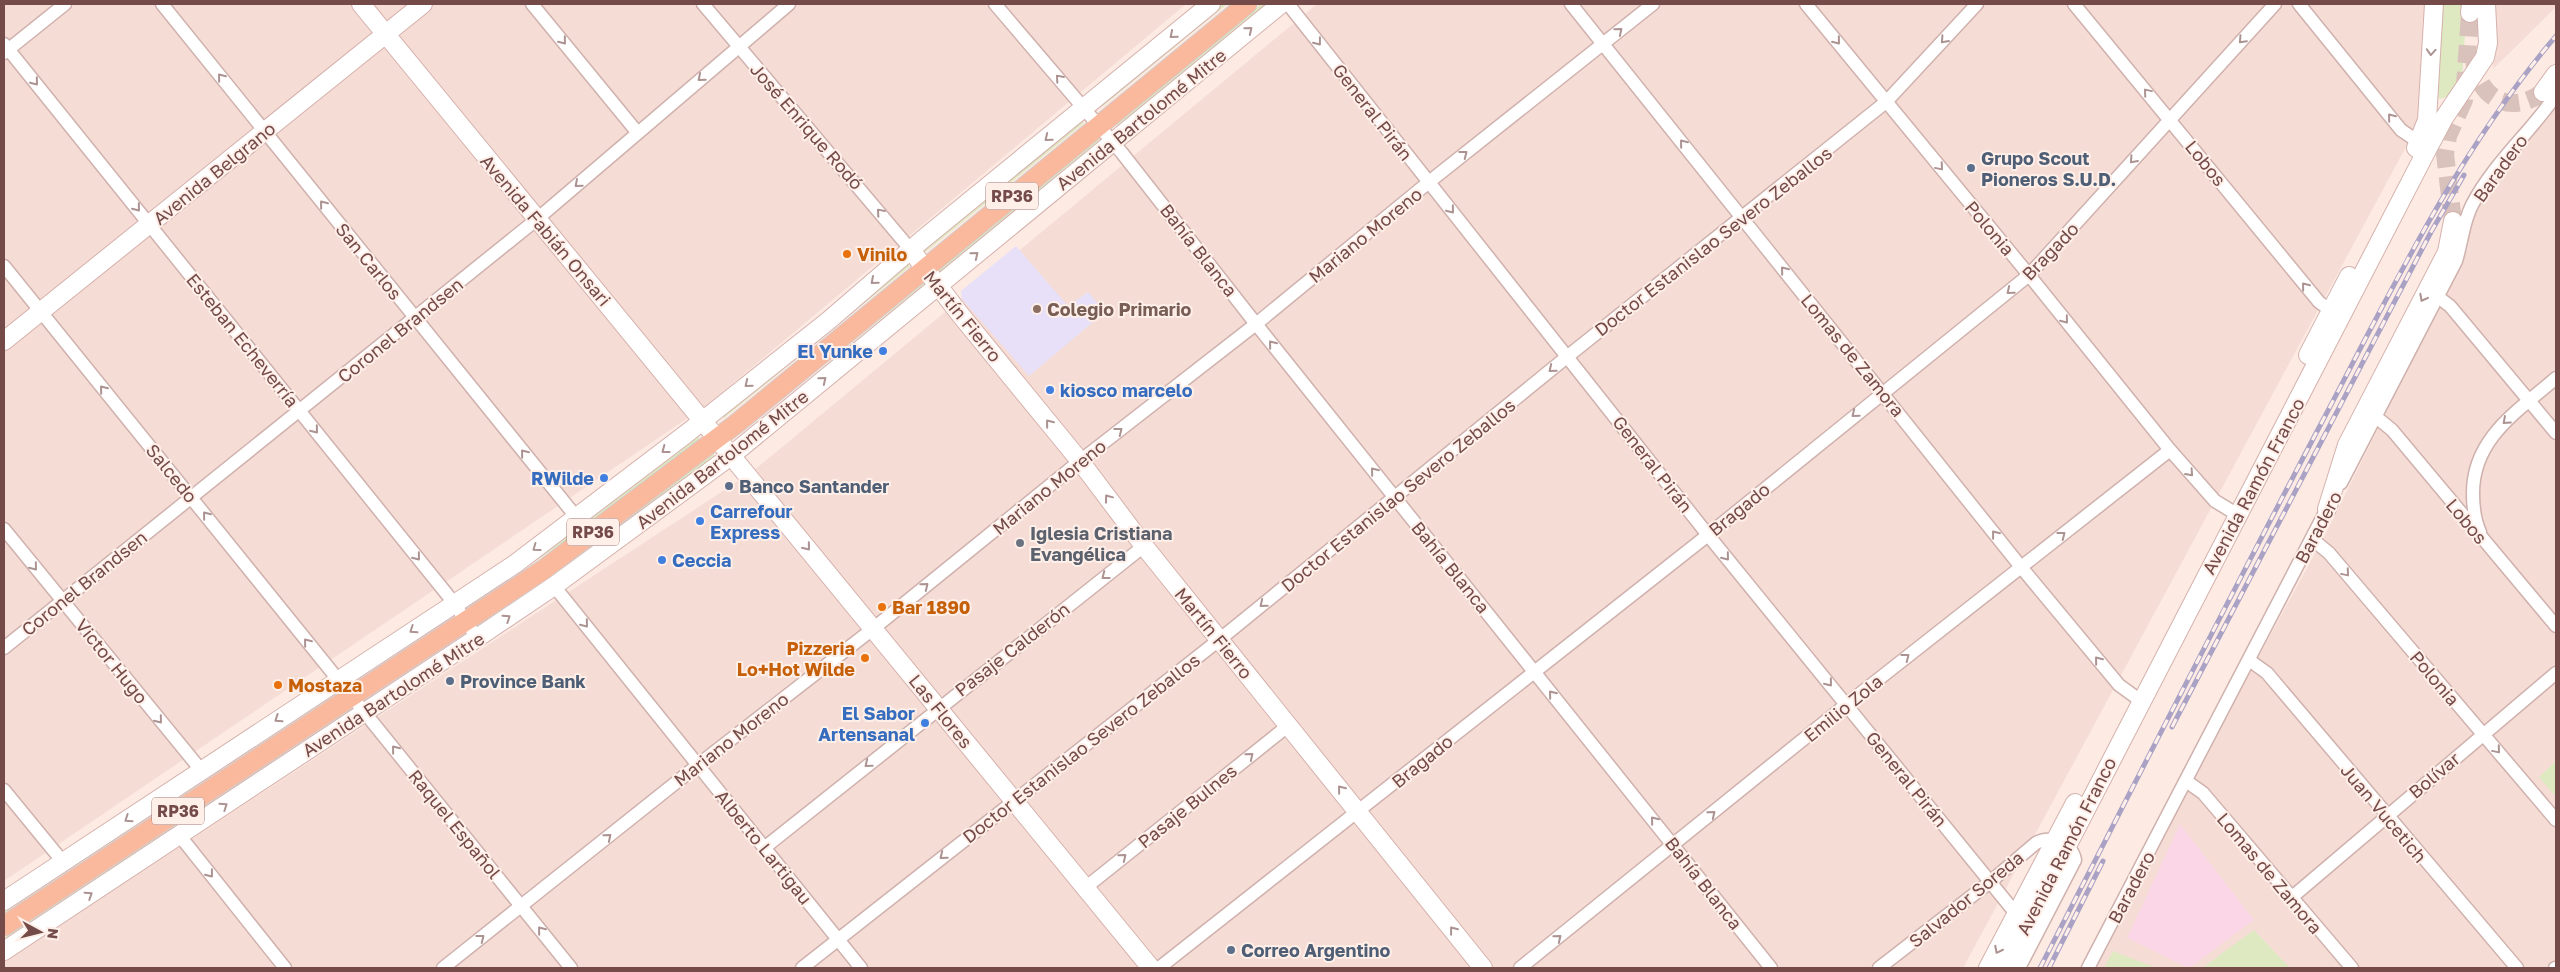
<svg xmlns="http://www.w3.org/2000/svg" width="2560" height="972" font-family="'Golos Text',sans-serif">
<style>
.residential{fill:#f5dcd5}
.education{fill:#e7e0f8}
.medical{fill:#fad6e6}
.green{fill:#dee9c2}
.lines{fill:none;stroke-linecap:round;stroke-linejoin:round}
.secondary-tunnel{stroke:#dac2bc;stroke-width:18;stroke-dasharray:18 9;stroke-linecap:butt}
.street-casing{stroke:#cfb1ad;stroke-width:15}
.secondary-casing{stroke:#d5b1ac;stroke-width:20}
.primary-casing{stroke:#d5c9c8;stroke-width:21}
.street{stroke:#fff;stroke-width:12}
.secondary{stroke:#fff;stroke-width:18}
.primary{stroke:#fab99c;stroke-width:19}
.rail-casing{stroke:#aaa2c5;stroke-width:5}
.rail{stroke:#ffefe9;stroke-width:3;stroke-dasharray:9;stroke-linecap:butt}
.oneway{stroke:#ac9392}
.service-dot{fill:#5c6f8a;stroke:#ffefe9;stroke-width:2}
.food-dot{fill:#e8710a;stroke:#ffefe9;stroke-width:2}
.education-dot{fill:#8d6e63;stroke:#ffefe9;stroke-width:2}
.shop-dot{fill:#3f7fe0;stroke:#ffefe9;stroke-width:2}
.worship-dot{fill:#6b7280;stroke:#ffefe9;stroke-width:2}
.labels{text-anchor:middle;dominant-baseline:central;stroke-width:4;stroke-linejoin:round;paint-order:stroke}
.shield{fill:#ffefe9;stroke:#9e7c79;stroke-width:1}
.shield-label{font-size:16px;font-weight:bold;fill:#744b49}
.street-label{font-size:18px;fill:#744b49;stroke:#ffefe9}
.service-label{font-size:18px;font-weight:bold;fill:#4e5e75;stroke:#ffefe9;text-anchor:start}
.food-label{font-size:18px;font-weight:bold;fill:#c56008;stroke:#ffefe9;text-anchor:start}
.education-label{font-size:18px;font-weight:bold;fill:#785e54;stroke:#ffefe9;text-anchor:start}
.shop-label{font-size:18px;font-weight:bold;fill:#366cbe;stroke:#ffefe9;text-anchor:end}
.worship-label{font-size:18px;font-weight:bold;fill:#5b616d;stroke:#ffefe9;text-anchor:start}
</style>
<rect width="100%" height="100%" fill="#fceae3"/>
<g class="residential">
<path d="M4,4H1186L707,405L4,881Z"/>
<path d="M1317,4H2426L2421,119L1963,968H4V962L752,472Z"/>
<path d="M2496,4H2556V7L2493,69Z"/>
<path d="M2556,103V968H2089L2326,533L2468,248L2473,203Z"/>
</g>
<path class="education" d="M1016,246L1068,306L1088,292L1105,312L1029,376L962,299L961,291Z"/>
<path class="medical" d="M2180,824L2254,920L2189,968L2127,938Z"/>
<g class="green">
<path d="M1220,4H1227L1103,106L1101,103Z"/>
<path d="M1261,4H1269L1121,128L1117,124Z"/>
<path d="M2440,4H2467L2462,79L2449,96L2440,99L2436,93Z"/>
<path d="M1081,119L1084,123L924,253L921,250Z"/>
<path d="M1099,139L1102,143L941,275L938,270Z"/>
<path d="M907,263L910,266L724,418L720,415Z"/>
<path d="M925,282L927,286L739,439Z"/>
<path d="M697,435L700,440L580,531L469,606L467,602Z"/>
<path d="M713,454L717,460L484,628L480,624Z"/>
<path d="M335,689L337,693L4,913V908Z"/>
<path d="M350,710L352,714L4,943V938Z"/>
<path d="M2556,761V797L2539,777Z"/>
<path d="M2254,930L2290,968H2202Z"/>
<path d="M2113,951L2156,968H2104Z"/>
</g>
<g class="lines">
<g class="secondary-tunnel">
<path d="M2474,58C2476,97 2510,117 2543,92"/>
<path d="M2453,221L2445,154L2448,136L2464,100L2470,13"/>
</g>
<g class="street-casing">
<g id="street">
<path d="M162,4L577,518"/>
<path d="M532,4L637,132"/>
<path d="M703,4L911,250"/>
<path d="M995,4L1122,153L1256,324L1771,968"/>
<path d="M1288,4L1708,535L2026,926L2028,950"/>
<path d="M1571,4L2021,567L2119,685L2141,701"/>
<path d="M1806,4L2029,275L2170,450L2215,501L2238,515"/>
<path d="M2074,4L2319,302L2337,315"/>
<path d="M2299,4L2401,130L2426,147"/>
<path d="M4,44L454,603L477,638"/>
<path d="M4,53L65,4"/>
<path d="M4,266L571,968"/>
<path d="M2438,297L2450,306L2556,433"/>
<path d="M2376,417L2392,430L2556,626"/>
<path d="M2341,483L2456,261C2462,242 2463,222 2472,205C2493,164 2530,133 2556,95"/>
<path d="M4,529L201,770"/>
<path d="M2480,532C2474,519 2473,507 2473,493C2473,438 2518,411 2556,378"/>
<path d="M2312,539L2329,553L2556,820"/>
<path d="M554,586L861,968"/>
<path d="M4,648L536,220L789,4"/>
<path d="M2249,660L2267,673L2517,968"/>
<path d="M2186,781L2203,793L2352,968"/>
<path d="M4,790L63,862"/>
<path d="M180,836L285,968"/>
<path d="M764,848L1144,546"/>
<path d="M1085,888L1289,725"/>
<path d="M2291,898L2556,673"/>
<path d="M443,968L698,765L874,628L1080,461L1256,324L1429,182L1653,4"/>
<path d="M802,968L1219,640L1568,356L1886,102L1977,4"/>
<path d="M1159,968L1708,535L2029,275L2275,4"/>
<path d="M1520,968L1847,704L2170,450"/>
<path d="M1879,968L1990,882L2036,843C2050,835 2072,843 2075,860L2019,968"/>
<path d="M2088,968L2330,503"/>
<path d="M2555,968H2556"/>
</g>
</g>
<g class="secondary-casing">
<g id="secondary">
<path d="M361,4L1151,968"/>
<path d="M2470,13L2471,4"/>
<path d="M2543,92L2556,74"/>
<path d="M2416,148L2427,120L2434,4"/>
<path d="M911,250L959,313L1080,461L1144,546L1483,968"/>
<path d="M4,341L423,4"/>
<path d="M2308,355L2349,276"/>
<path d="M2327,509L2347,445L2447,252L2453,221"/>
<path d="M4,901L515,564L686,434L828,321L922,240L1211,4"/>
<path d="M4,951L477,638L554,586L732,455L1281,4"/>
<path d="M1988,968L2075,803"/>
<path d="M2004,968L2428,148L2444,118L2485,57L2488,43L2486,4"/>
</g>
</g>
<g class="primary-casing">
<path id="primary" d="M4,926L543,570L736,424L1247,4"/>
</g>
<use href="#street" class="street"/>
<use href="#secondary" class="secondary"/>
<use href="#primary" class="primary"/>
<g class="rail-casing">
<g id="rail">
<path d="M2172,727L2431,232L2464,175"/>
<path d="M2040,968C2134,785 2227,602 2323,420C2393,287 2458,151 2556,36"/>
<path d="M2049,968L2103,861"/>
</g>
</g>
<use href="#rail" class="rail"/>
</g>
<defs><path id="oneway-chevron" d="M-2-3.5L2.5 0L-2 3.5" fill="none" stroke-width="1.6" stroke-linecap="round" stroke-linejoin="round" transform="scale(1.25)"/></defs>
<g class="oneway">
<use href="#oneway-chevron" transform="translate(1249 30) rotate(-39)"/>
<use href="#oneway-chevron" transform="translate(1619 31) rotate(-39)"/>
<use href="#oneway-chevron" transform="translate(1173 35) rotate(140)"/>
<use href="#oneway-chevron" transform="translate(1944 40) rotate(132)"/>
<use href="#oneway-chevron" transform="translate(2242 40) rotate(133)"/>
<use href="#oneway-chevron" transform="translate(563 41) rotate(51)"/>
<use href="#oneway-chevron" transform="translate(1837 41) rotate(51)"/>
<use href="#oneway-chevron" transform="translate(1318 42) rotate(52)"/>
<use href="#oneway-chevron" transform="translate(2431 52) rotate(94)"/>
<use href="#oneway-chevron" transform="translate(221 77) rotate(-129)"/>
<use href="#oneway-chevron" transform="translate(701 78) rotate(140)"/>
<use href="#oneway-chevron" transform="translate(1059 78) rotate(-131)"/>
<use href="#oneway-chevron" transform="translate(35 82) rotate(51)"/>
<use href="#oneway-chevron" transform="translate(2147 92) rotate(-130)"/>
<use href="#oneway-chevron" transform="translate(2391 117) rotate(-129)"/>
<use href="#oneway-chevron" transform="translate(1048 138) rotate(141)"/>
<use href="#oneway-chevron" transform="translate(1683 143) rotate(-129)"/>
<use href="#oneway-chevron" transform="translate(1464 154) rotate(-38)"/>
<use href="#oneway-chevron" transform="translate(2133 160) rotate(132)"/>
<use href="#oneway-chevron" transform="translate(1940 167) rotate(50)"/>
<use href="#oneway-chevron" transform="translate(578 184) rotate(139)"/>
<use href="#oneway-chevron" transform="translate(323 204) rotate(-129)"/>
<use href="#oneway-chevron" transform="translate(137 208) rotate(51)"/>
<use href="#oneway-chevron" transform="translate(1451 210) rotate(51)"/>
<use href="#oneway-chevron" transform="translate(880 212) rotate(-131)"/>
<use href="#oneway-chevron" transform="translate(975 255) rotate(-39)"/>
<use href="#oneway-chevron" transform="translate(1784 270) rotate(-129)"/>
<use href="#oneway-chevron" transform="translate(874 281) rotate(139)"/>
<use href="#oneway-chevron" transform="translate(2305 286) rotate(-129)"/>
<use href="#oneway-chevron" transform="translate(2010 291) rotate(141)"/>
<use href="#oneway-chevron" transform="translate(2423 298) rotate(118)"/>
<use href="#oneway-chevron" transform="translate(2065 320) rotate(51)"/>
<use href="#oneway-chevron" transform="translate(1272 344) rotate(-129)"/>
<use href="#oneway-chevron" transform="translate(1552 369) rotate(141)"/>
<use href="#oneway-chevron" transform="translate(823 380) rotate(-39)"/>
<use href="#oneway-chevron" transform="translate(748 384) rotate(141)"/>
<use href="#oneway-chevron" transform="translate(103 389) rotate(-129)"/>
<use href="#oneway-chevron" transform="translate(1855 414) rotate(141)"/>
<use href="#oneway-chevron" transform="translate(2506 421) rotate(138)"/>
<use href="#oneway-chevron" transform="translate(1049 423) rotate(-129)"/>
<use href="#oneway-chevron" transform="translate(315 430) rotate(51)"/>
<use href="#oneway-chevron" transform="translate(1119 431) rotate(-38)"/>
<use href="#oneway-chevron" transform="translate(665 450) rotate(143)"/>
<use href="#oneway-chevron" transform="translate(524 453) rotate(-129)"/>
<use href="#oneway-chevron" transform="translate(1374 471) rotate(-129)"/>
<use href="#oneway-chevron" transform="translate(2190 473) rotate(48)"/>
<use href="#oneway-chevron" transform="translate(1108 498) rotate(-127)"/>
<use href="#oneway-chevron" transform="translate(206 515) rotate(-129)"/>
<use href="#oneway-chevron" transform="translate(1995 534) rotate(-128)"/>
<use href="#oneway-chevron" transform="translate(2062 535) rotate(-38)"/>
<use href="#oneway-chevron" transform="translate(807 547) rotate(51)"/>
<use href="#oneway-chevron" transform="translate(536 548) rotate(144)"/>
<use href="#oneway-chevron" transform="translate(417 557) rotate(51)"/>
<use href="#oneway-chevron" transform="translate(1726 557) rotate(51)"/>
<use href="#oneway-chevron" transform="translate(34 567) rotate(51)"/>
<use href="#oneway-chevron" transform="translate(2346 573) rotate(50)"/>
<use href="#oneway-chevron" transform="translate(1105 576) rotate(142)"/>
<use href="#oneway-chevron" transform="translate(925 586) rotate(-39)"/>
<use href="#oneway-chevron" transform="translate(1263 604) rotate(141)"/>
<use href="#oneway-chevron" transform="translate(507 618) rotate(-34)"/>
<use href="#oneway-chevron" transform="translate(585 624) rotate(51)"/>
<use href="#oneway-chevron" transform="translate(413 630) rotate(146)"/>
<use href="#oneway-chevron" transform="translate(307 642) rotate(-129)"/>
<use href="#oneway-chevron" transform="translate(1906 657) rotate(-38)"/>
<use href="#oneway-chevron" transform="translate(2098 660) rotate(-129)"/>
<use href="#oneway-chevron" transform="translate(1829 683) rotate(51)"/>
<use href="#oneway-chevron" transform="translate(1552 694) rotate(-129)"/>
<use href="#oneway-chevron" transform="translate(278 719) rotate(146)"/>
<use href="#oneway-chevron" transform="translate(159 720) rotate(51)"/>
<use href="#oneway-chevron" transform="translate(395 749) rotate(-129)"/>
<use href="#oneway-chevron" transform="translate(2497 750) rotate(50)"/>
<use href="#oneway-chevron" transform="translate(1250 756) rotate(-39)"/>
<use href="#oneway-chevron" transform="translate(868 764) rotate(141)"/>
<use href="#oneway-chevron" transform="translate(1341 789) rotate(-129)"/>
<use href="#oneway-chevron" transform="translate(224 806) rotate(-34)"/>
<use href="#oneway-chevron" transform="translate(1712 814) rotate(-39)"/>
<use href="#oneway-chevron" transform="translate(128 819) rotate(146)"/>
<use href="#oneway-chevron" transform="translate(1654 820) rotate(-129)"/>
<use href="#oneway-chevron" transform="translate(608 837) rotate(-39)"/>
<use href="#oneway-chevron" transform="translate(943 856) rotate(141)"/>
<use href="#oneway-chevron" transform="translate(1123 857) rotate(-39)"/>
<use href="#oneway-chevron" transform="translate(210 874) rotate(52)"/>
<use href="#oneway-chevron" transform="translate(89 895) rotate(-33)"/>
<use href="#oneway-chevron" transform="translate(541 930) rotate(-129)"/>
<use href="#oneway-chevron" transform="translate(1453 930) rotate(-128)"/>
<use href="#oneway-chevron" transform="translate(481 938) rotate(-38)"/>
<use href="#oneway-chevron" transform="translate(1558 938) rotate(-39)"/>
<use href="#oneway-chevron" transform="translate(1998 950) rotate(117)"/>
</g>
<g class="service-dot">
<circle cx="1971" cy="168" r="5"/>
<circle cx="729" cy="486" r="5"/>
<circle cx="450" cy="681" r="5"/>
<circle cx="1231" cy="950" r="5"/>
</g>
<g class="food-dot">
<circle cx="847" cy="254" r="5"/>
<circle cx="882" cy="607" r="5"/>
<circle cx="865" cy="658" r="5"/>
<circle cx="278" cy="685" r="5"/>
</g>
<circle class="education-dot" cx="1037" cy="309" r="5"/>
<g class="shop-dot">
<circle cx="883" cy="351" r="5"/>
<circle cx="1050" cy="390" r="5"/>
<circle cx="604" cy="478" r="5"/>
<circle cx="700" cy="521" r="5"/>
<circle cx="662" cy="560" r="5"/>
<circle cx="925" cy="723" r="5"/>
</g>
<circle class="worship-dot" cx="1020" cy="543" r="5"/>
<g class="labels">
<g class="shield">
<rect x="986" y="182.5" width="52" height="27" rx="4"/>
<rect x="567" y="518.5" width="52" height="27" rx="4"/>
<rect x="152" y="797.5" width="52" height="27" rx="4"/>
</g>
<g class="shield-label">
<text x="1012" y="196">RP36</text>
<text x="593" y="532">RP36</text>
<text x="178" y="811">RP36</text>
</g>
<g class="street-label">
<text transform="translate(1373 112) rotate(52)">General Pirán</text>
<text transform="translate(1141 119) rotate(-39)">Avenida Bartolomé Mitre</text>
<text transform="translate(807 126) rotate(49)">José Enrique Rodó</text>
<text transform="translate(2206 163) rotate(51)">Lobos</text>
<text transform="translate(2500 168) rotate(-54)">Baradero</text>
<text transform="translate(214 173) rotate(-39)">Avenida Belgrano</text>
<text transform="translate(1990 228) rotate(50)">Polonia</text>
<text transform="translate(546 230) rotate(50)">Avenida Fabián Onsari</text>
<text transform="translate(1365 235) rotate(-39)">Mariano Moreno</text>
<text transform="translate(1713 241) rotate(-38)">Doctor Estanislao Severo Zeballos</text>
<text transform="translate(1199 250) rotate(52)">Bahía Blanca</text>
<text transform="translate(2050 251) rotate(-46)">Bragado</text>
<text transform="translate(369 261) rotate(51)">San Carlos</text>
<text transform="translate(963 316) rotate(51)">Martín Fierro</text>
<text transform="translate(400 330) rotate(-39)">Coronel Brandsen</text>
<text transform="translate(243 340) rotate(51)">Esteban Echeverría</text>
<text transform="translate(1853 355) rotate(51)">Lomas de Zamora</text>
<text transform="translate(722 459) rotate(-38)">Avenida Bartolomé Mitre</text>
<text transform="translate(1653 464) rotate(52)">General Pirán</text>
<text transform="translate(172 473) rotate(51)">Salcedo</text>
<text transform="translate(2253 486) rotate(-62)">Avenida Ramón Franco</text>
<text transform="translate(1049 487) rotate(-39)">Mariano Moreno</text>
<text transform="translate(1398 495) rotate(-39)">Doctor Estanislao Severo Zeballos</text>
<text transform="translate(1739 509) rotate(-39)">Bragado</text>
<text transform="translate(2467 521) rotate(50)">Lobos</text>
<text transform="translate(2318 527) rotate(-62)">Baradero</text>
<text transform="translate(1451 567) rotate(51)">Bahía Blanca</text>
<text transform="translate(84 583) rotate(-39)">Coronel Brandsen</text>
<text transform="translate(1214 633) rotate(51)">Martín Fierro</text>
<text transform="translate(1012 649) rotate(-38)">Pasaje Calderón</text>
<text transform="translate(112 661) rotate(51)">Victor Hugo</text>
<text transform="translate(2435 678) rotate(50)">Polonia</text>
<text transform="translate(393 694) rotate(-33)">Avenida Bartolomé Mitre</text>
<text transform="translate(1843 708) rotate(-39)">Emilio Zola</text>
<text transform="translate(941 711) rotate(51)">Las Flores</text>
<text transform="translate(731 739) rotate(-38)">Mariano Moreno</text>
<text transform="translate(1081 748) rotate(-38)">Doctor Estanislao Severo Zeballos</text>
<text transform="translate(1422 761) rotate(-39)">Bragado</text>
<text transform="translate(2434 775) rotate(-40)">Bolívar</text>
<text transform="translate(1907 779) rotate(51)">General Pirán</text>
<text transform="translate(1187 806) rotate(-39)">Pasaje Bulnes</text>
<text transform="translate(2384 813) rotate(50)">Juan Vucetich</text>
<text transform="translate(455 824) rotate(51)">Raquel Español</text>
<text transform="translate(2066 846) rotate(-63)">Avenida Ramón Franco</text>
<text transform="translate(764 847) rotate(51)">Alberto Lartigau</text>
<text transform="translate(2270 873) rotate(50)">Lomas de Zamora</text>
<text transform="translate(1704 883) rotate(52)">Bahía Blanca</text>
<text transform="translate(2131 887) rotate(-62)">Baradero</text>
<text transform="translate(1966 899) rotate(-39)">Salvador Soreda</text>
</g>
<g class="service-label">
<text x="1981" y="158">Grupo Scout<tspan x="1981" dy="21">Pioneros S.U.D.</tspan></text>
<text x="739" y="486">Banco Santander</text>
<text x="460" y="681">Province Bank</text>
<text x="1241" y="950">Correo Argentino</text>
</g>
<g class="food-label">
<text x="857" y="254">Vinilo</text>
<text x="892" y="607">Bar 1890</text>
<text x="855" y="648" text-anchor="end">Pizzeria<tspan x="855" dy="21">Lo+Hot Wilde</tspan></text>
<text x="288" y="685">Mostaza</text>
</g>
<g class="education-label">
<text x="1047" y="309">Colegio Primario</text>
</g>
<g class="shop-label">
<text x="873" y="351">El Yunke</text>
<text x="1060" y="390" text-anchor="start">kiosco marcelo</text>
<text x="594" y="478">RWilde</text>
<text x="710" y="511" text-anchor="start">Carrefour<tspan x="710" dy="21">Express</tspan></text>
<text x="672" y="560" text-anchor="start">Ceccia</text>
<text x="915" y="713">El Sabor<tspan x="915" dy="21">Artensanal</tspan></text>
</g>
<g class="worship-label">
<text x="1030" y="533">Iglesia Cristiana<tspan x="1030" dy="21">Evangélica</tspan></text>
</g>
</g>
<rect width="2560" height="972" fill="none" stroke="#744b49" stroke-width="10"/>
<g transform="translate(40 932) rotate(97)" stroke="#ffefe9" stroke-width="4" paint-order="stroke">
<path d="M0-4L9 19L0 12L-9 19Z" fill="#744b49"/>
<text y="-8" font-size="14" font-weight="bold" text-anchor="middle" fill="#744b49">N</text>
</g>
</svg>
